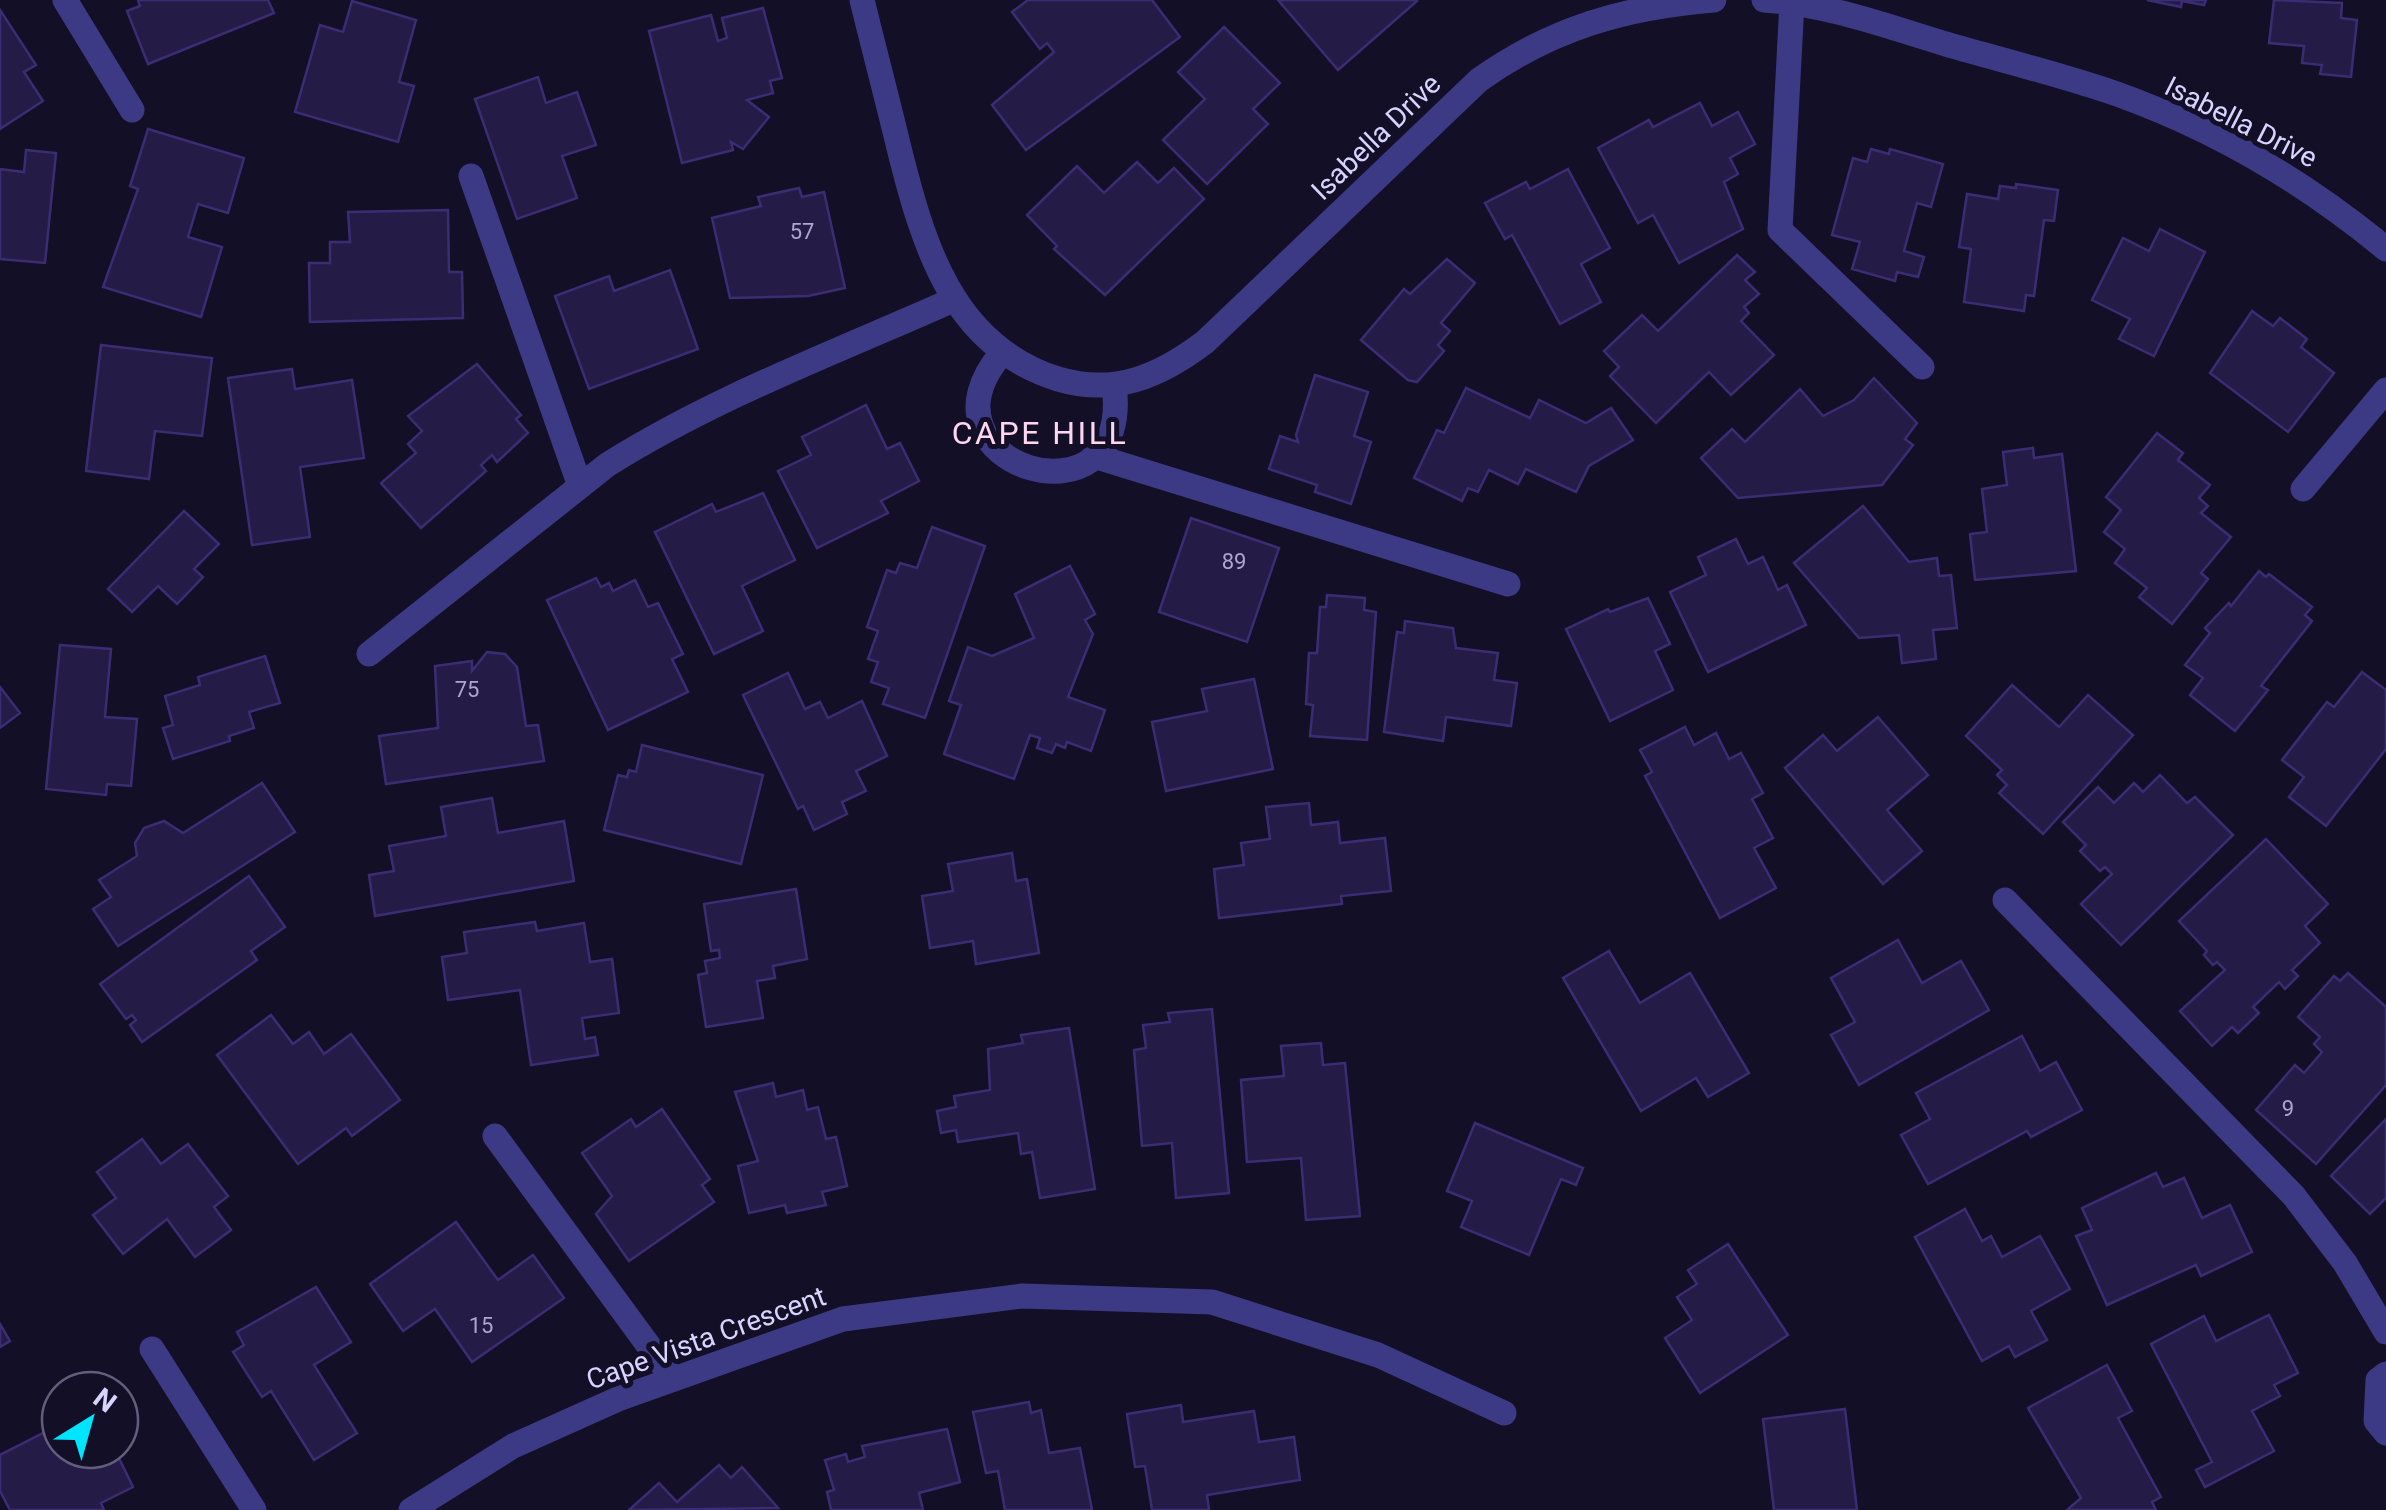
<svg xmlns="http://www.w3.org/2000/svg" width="2386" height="1510" font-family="Roboto,sans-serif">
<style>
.building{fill:#241b47;stroke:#3b2d73;stroke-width:2.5}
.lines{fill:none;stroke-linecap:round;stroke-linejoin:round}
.minor{stroke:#3d3a85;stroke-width:25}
.labels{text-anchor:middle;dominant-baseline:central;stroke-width:10;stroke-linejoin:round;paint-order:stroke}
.number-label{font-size:22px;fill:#aca6d1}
.street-label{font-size:28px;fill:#d9d4ff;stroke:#130f26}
.quarter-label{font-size:32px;letter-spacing:2.5px;fill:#ffd6f0;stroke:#130f26}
</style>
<rect width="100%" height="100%" fill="#130f26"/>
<g class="building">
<path d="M138,0H268L274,13L148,64L127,11L140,6Z"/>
<path d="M1028,0H1152L1180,37L1026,150L992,105L1054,52L1047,43L1040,49L1012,12Z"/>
<path d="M1278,0H1416L1417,1L1338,70Z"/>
<path d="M2147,0H2206L2204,5L2182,1L2181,7Z"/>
<path d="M2274,0L2342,3L2341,18L2357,20L2351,77L2320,74L2322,65L2302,63L2304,46L2269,43Z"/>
<path d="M352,1L416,20L399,82L414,86L398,142L295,112L320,25L343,32Z"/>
<path d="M763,8L782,78L770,81L773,93L747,100L769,117L743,149L731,142L733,150L682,163L649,31L711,15L718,41L727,38L722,18Z"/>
<path d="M0,10L36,65L24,72L43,101L0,129Z"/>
<path d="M1224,27L1280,83L1253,109L1268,124L1207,184L1163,140L1205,99L1178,72Z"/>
<path d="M538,77L546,103L577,92L596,145L562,156L577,198L517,219L475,99Z"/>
<path d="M1700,103L1712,126L1738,112L1755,144L1730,158L1738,174L1724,182L1743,229L1679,263L1653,215L1638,223L1598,148L1649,120L1653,127Z"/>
<path d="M148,129L244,158L228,213L198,204L188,237L222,247L201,317L103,287L138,189L130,186Z"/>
<path d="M1871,149L1889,154L1890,149L1943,164L1931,207L1917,203L1904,251L1924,257L1918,277L1897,272L1895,281L1852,269L1860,242L1832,235L1853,158L1867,162Z"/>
<path d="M26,150L56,153L45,263L0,259V169L24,172Z"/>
<path d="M1137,162L1158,183L1174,168L1204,199L1105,295L1054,249L1057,246L1027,215L1077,166L1104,193Z"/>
<path d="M1568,169L1610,248L1581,264L1601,302L1560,324L1512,235L1505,239L1485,203L1526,182L1530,189Z"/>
<path d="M2016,184L2058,190L2054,221L2044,220L2034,296L2026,295L2024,311L1964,302L1971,249L1959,247L1967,194L1998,199L2000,186L2016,188Z"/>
<path d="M799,188L802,197L824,192L845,288L808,296L730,298L712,218L761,206L758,197Z"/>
<path d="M448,210L449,272H462L463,318L310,322L309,263H330V242H350L348,212Z"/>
<path d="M2160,229L2205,252L2154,356L2119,339L2130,319L2092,300L2123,238L2149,251Z"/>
<path d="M1737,255L1755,272L1745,280L1759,294L1744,307L1749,313L1741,321L1774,355L1731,395L1709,372L1656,423L1610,376L1619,367L1604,351L1642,315L1658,331Z"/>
<path d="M1447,259L1475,283L1441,323L1450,331L1438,345L1444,351L1417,382L1408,380L1361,340L1404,289L1410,294Z"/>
<path d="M670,270L698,349L589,389L555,296L609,276L614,291Z"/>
<path d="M2252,311L2273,326L2280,318L2307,339L2301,347L2334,373L2288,432L2210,373Z"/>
<path d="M101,345L212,358L202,436L155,431L149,479L86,471Z"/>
<path d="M477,364L521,415L516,419L528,433L497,462L492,455L481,465L486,471L421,528L381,483L416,453L408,444L422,431L408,416Z"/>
<path d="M292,369L295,389L352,380L364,458L300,467L310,537L252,545L228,378Z"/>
<path d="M1315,375L1368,392L1354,436L1371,442L1351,504L1315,492L1317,485L1269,469L1280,436L1298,442L1296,435Z"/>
<path d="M1874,378L1917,423L1905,439L1913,445L1882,485L1738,498L1701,458L1732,429L1745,442L1800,389L1823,416L1854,400Z"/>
<path d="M1466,388L1530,418L1539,400L1586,423L1611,408L1633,440L1589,466L1576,492L1526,469L1518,484L1489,470L1478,492L1468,488L1462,501L1414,478L1437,430L1444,433Z"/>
<path d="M866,405L887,449L900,443L919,481L881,501L888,513L817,548L778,471L811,455L802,437Z"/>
<path d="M2157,433L2183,453L2178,460L2210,485L2199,498L2208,506L2201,513L2231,537L2201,573L2208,579L2172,624L2139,597L2147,588L2115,563L2125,549L2104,532L2121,510L2106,497Z"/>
<path d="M2033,448L2034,458L2062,454L2076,571L1975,580L1970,534L1987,532L1982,489L2007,485L2003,452Z"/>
<path d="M763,493L795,560L742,586L763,631L714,654L655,532L712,504L716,512Z"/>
<path d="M1863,506L1909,562L1937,558L1939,576L1951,575L1957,628L1933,630L1936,659L1902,663L1899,635L1859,638L1794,563Z"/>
<path d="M184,511L219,544L194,569L203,577L177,604L158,586L132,612L108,589Z"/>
<path d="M1191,518L1279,548L1247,642L1159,612Z"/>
<path d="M932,527L985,546L925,718L883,704L889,688L871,682L878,662L868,659L878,631L867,627L887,570L896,573L900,563L917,568Z"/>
<path d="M1736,539L1748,564L1763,557L1778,590L1787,585L1806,625L1708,672L1670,592L1706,575L1698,557Z"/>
<path d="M1070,566L1095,614L1085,620L1093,634L1068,697L1105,710L1091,751L1067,742L1065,748L1056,744L1052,753L1037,748L1040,738L1030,735L1014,779L944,754L961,705L949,701L968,647L992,656L1034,638L1015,594Z"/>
<path d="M2259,571L2266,577L2269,574L2312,607L2305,615L2312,621L2261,686L2268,690L2235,731L2190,695L2203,678L2185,665L2210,633L2205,628L2229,603L2231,606Z"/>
<path d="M596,578L601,587L609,583L613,591L635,580L648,607L658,603L683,654L672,659L688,692L608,730L547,600Z"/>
<path d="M1327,595L1365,598L1364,610L1376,612L1367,740L1310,736L1313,705L1306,704L1309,653H1317L1320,607H1326Z"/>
<path d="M1648,598L1670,644L1655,651L1673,690L1610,721L1566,629L1608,609L1610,612Z"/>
<path d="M1405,621L1453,628L1456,648L1498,653L1494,680L1517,683L1511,726L1446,717L1443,741L1384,732L1397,632L1404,633Z"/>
<path d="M60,645L111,649L105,717L137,719L131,786L107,784L106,795L46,789Z"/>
<path d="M487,652L505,654L517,667L526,726L538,725L544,761L386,784L379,736L438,728L435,666L472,661V671Z"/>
<path d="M265,656L280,703L249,712L254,728L229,736L230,741L173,759L163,728L173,725L165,696L200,685L198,677Z"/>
<path d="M2362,672L2386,690V749L2326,826L2289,797L2304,777L2282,760L2327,702L2334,707Z"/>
<path d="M788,673L805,709L820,702L828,718L862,701L887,756L856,771L866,791L842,802L847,814L814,830L803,806L798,809L743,695Z"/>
<path d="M1254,679L1273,769L1166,791L1152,722L1207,711L1202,689Z"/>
<path d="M2012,685L2059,727L2088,695L2133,735L2043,834L1999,793L2007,785L1997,775L2002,770L1966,736Z"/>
<path d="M0,687L20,713L0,728Z"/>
<path d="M1878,717L1928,775L1887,810L1922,851L1883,884L1785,768L1823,735L1837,751Z"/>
<path d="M1685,727L1694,745L1716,733L1729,759L1741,753L1763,793L1752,799L1773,838L1754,848L1776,888L1720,918L1645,776L1652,772L1640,750Z"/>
<path d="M642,745L763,775L741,864L604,830L618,775L627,777L629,770L636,772Z"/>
<path d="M2160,775L2187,803L2195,797L2233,835L2121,945L2081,904L2112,874L2105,867L2100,871L2080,851L2086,845L2063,822L2098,787L2114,803L2134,783L2143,792Z"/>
<path d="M262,783L295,832L118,946L93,909L111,897L99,880L137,856L135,843L144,828L164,821L183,833Z"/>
<path d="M492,798L498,833L564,821L574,881L375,916L369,875L394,871L389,846L446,836L441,807Z"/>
<path d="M1309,803L1311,825L1338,822L1340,843L1385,838L1391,891L1341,896L1342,904L1219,918L1214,869L1244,865L1241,843L1270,839L1266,807Z"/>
<path d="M2266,839L2328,904L2305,926L2320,943L2292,970L2298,976L2285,989L2279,982L2253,1007L2259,1013L2238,1033L2232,1027L2212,1046L2180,1011L2225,970L2217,962L2213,965L2204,955L2207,951L2179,921Z"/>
<path d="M1012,853L1016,881L1027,879L1039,953L976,964L973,941L930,948L922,896L953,891L948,864Z"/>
<path d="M249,876L285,927L251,951L257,960L142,1042L130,1025L136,1020L132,1015L126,1019L100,984Z"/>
<path d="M796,889L807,959L773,966L775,978L757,981L763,1018L706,1027L698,975L707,973L705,961L720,958L719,950L711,951L704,904Z"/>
<path d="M535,922L537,931L584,923L590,962L612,959L619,1013L582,1018L585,1039L595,1037L598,1055L531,1065L520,990L448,1000L442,957L467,953L464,932Z"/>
<path d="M1898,940L1922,983L1961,961L1989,1010L1859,1085L1831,1035L1855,1022L1831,978Z"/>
<path d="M1609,951L1640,1003L1690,973L1749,1073L1708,1097L1696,1078L1641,1111L1563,978Z"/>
<path d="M2348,973L2386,1007V1085L2316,1164L2256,1110L2295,1065L2304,1073L2322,1052L2314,1044L2320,1037L2298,1017L2334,976L2340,981Z"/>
<path d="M1212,1009L1229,1193L1176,1198L1172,1143L1142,1146L1134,1050L1146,1048L1143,1025L1170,1022L1168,1013Z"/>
<path d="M271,1015L293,1044L309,1032L324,1054L351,1034L400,1100L352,1136L346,1128L298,1164L217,1055Z"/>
<path d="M1069,1028L1095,1189L1040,1198L1032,1152L1021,1154L1018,1133L958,1142L956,1130L941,1133L937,1111L956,1107L954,1096L990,1090L988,1049L1023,1043L1021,1035Z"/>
<path d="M2022,1036L2040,1071L2056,1062L2082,1110L2031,1137L2027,1131L1928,1184L1901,1135L1930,1119L1916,1093Z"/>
<path d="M1321,1043L1323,1065L1345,1063L1360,1216L1306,1220L1301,1158L1247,1162L1241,1080L1284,1076L1281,1046Z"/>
<path d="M773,1083L776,1097L803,1090L807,1110L818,1107L826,1139L836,1137L847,1186L822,1192L826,1205L787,1213L785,1205L749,1213L738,1166L758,1161L735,1092Z"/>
<path d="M662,1109L710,1179L702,1185L714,1202L629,1261L596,1214L612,1196L582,1153L631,1119L636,1127Z"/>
<path d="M2386,1119V1198L2370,1214L2331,1176Z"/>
<path d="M1475,1123L1583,1168L1576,1185L1561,1179L1529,1255L1461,1227L1472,1201L1447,1191Z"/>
<path d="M142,1139L161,1164L188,1144L228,1196L214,1207L231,1230L195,1257L167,1219L123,1254L93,1215L116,1198L97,1172Z"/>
<path d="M2156,1173L2163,1187L2184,1178L2202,1218L2230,1205L2252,1252L2201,1276L2196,1265L2107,1305L2076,1236L2092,1230L2082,1208Z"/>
<path d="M1965,1209L1982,1241L1991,1236L2002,1257L2040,1236L2070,1289L2031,1311L2047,1340L2015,1357L2009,1346L1982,1361L1915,1237Z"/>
<path d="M456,1222L498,1280L533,1255L564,1298L472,1362L435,1309L403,1331L370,1284Z"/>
<path d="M1728,1244L1788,1335L1700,1393L1665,1338L1692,1320L1677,1297L1697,1284L1688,1270Z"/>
<path d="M316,1287L351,1342L314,1365L357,1433L314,1460L271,1391L262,1397L233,1352L244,1345L237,1332Z"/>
<path d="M2269,1315L2298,1373L2274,1385L2280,1396L2252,1411L2274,1451L2205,1487L2196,1470L2212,1462L2151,1344L2204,1316L2216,1341Z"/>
<path d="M0,1324L10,1341L0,1347Z"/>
<path d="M2107,1365L2132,1411L2118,1418L2161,1497L2152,1502L2156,1510H2067L2081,1498L2028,1408Z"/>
<path d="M1029,1402L1031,1413L1041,1410L1049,1453L1080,1448L1092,1510H1005L998,1471L986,1473L973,1412Z"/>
<path d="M1181,1405L1183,1422L1254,1411L1259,1442L1294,1437L1300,1480L1207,1495L1209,1510H1152L1145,1466L1135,1467L1127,1414Z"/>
<path d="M1845,1409L1857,1510H1774L1763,1419Z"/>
<path d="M57,1426L60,1450H88L94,1461L115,1450L133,1487L101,1503L104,1510H10L0,1491V1455Z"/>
<path d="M947,1429L960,1482L919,1493L923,1510H831L827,1492L834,1490L825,1460L846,1454L848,1462L865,1457L862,1446Z"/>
<path d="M719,1465L731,1478L742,1467L778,1508L629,1510L659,1483L677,1502Z"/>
</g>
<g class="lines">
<g class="minor">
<path d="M65,0L132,110"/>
<path d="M862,0C874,49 887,98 899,148C923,244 952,346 1058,379C1115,396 1160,376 1205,342L1479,80C1552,28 1626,7 1714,0"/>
<path d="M1764,0C1827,4 1889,27 1949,45C2005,61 2062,75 2117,94C2215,129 2306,183 2386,249"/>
<path d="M1792,2L1780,230L1922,367"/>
<path d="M471,176L580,486"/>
<path d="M1002,353C905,465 1135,536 1114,385"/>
<path d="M1094,456L1508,584"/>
<path d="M2303,489L2386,390"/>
<path d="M369,654L607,465C715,397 836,352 953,300"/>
<path d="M2005,900L2294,1196L2345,1263L2386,1332"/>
<path d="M495,1136L673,1379"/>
<path d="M152,1349L254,1510"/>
<path d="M2386,1374L2378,1380L2376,1421L2386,1433"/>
<path d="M411,1510L513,1446L618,1399L843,1319L1022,1296L1212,1302L1378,1355L1504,1413"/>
</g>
</g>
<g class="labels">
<g class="number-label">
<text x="802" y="231">57</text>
<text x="1234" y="561">89</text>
<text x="467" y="689">75</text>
<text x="2288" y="1108">9</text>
<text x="481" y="1325">15</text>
</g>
<g class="street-label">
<text transform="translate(2241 122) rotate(27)">Isabella Drive</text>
<text transform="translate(1376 137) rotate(-44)">Isabella Drive</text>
<text transform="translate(706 1338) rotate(-20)">Cape Vista Crescent</text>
</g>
<g class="quarter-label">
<text x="1040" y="433">CAPE HILL</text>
</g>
</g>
<g transform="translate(90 1420) rotate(37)"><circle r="48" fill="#130f26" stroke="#625e7d" stroke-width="2.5"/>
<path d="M0-8L18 38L0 25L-18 38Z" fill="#00e5ff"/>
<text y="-15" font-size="28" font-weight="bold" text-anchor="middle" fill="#d9d4ff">N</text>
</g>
</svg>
